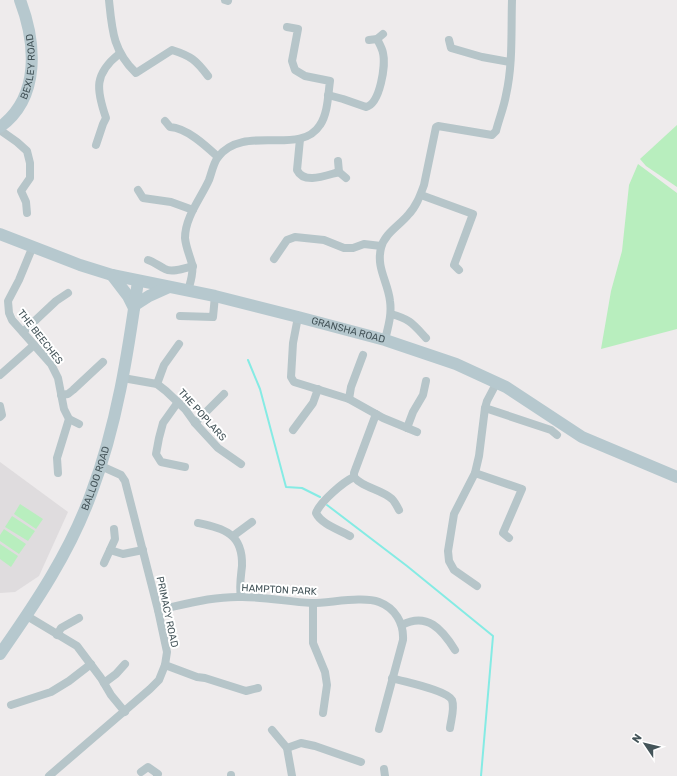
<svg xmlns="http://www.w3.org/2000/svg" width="677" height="776" font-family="Rubik,sans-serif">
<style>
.education{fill:#dfdcde}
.green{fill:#b8eebe}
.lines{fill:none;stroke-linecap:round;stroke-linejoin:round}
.stream{stroke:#85ebe4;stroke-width:2}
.street{stroke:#b6c5c9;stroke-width:8}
.secondary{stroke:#b6c8ce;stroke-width:12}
.labels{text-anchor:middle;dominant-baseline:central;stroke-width:4;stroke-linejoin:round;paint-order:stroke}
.street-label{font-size:10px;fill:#445459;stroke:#fff}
</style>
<rect width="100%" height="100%" fill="#eeebec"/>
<path class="education" d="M0,462L68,512L39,576L15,592L0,593Z"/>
<g class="green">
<path d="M677,125V187L646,166L640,159Z"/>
<path d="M638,164L677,193V329L601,349L611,291L622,251L629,185Z"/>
<path d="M20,504L43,519L36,529L14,514Z"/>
<path d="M12,516L35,531L28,541L5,527Z"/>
<path d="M4,529L26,544L19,554L0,541V535Z"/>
<path d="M0,544L18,556L11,567L0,559Z"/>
</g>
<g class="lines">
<g class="stream">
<path d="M248,360L260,389L286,487L302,488L320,497"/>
<path d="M327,505L407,566L493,636L481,776"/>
</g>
<g class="street">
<path d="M109,0C112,30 113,51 136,73L172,50C191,56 196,60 208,76"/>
<path d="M225,0L228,1"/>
<path d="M369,40L377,39L383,34"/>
<path d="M449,40L451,48L482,57L510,62"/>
<path d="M328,95L343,99L366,107C380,104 386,65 383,53C382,48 379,43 377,39"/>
<path d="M165,121L170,127C187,128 206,146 218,157"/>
<path d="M0,130L17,142L27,151L30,163V178L21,191L26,202L27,213"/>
<path d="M300,139L297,170C304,185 327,175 339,172"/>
<path d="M96,145L103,124L106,118C96,89 94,74 119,54"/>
<path d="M338,161L339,172L346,178"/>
<path d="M138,190L143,198L171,202L193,210"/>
<path d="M421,195L473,214L454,265L459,270"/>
<path d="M33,246L19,280L8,301L9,313L12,320L51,364L58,378L64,409L69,419L57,458L58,473"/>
<path d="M274,259L287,240L295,237L324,240L344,248H353L364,244L381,246"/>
<path d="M148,260C154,262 159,266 165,269C172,273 185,268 193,266"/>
<path d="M188,291C190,283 194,273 192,264C190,256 186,248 185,238C185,217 201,198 209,180C212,172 213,164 218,157C244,123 300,157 320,125C328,113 328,95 330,81L305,76L295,70L292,61L298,29L287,27"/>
<path d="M391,314C410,319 413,324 426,338"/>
<path d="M180,316L213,317L215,296"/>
<path d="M298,317L293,343L291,377L294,382L349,399L383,418L417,432"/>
<path d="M23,332L56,301L68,293"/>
<path d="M385,340C388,327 392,315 390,301C388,282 376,268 381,248C384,234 400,225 408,215C416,207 420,196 424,185L436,127L438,126L492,135L496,131C499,119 504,107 506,95C513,64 511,32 512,0"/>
<path d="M0,375L34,345"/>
<path d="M123,378L157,384L166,391L185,409L195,423L218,448L241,464"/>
<path d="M157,384L164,365L179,344"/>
<path d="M61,395L68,394L73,390L103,362"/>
<path d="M349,399L351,387L363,355"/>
<path d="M178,402L163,423L159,438L156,454L161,462L185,467"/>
<path d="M0,406L2,415L0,417"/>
<path d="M485,408L551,430L557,435"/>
<path d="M376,414L354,473V477C363,488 381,489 392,499C395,502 397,506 399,510"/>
<path d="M69,419L79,424"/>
<path d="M195,423L224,394"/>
<path d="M407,428L413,412L423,395L426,381"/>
<path d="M293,430L313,403L318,389"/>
<path d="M475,473L522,489L503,533L509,538"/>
<path d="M198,523C224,529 243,533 242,566C241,576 239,586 241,597"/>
<path d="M233,536L252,522"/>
<path d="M350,536C340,530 321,524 316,513C320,502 343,482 354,477"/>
<path d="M110,550L123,554L143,550"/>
<path d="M104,563L115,539L114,529"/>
<path d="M477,586L454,570L449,561L448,551L454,514L475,473L479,456L485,408L487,401L497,382"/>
<path d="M313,603V643L325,672L327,685L323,713"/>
<path d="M158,610C186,604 214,596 242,597C266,597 289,602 312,603C330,603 363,596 379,602C395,608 404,623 403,640L379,729"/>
<path d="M27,616L77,646L101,678L111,695L125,712"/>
<path d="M402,625C427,612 442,629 455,650"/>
<path d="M57,635L61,628L79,618"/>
<path d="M165,665L197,677L205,678L246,691L258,688"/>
<path d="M392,678C404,682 447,690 452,700C455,708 451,720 450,728"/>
<path d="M104,683L116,674L125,664"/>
<path d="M11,705L51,692L69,681L91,664"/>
<path d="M272,730L287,748L292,776"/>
<path d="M287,748L301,743L315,746L361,762"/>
<path d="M384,769L385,776"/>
<path d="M141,772L148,767L158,774L157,776"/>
<path d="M49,776L150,689L159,680L165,665L167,652L158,610L125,481L121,475L101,466"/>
<path d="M231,776V775"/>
</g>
<g class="secondary">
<path id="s1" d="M0,127C41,97 36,42 20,0"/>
<path id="s2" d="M0,234L80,265L112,275L215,296L298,317L385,340L456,364L506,387L582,437L677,477"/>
<path d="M112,275L128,296L134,308"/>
<path d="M135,305L149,296L169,287"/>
<path id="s3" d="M0,654C35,604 70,552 91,494C117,425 128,353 138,281"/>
</g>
</g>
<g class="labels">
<g class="street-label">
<text stroke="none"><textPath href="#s1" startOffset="70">BEXLEY ROAD</textPath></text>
<text stroke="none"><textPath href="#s2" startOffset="362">GRANSHA ROAD</textPath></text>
<text transform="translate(40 337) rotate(52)">THE BEECHES</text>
<text transform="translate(202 415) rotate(48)">THE POPLARS</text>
<text stroke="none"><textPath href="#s3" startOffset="201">BALLOO ROAD</textPath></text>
<text transform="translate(279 590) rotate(3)">HAMPTON PARK</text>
<text transform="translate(167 612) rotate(78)">PRIMACY ROAD</text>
</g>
</g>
<g transform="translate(645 744) rotate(305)" stroke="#ffffff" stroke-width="3" paint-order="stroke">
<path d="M0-3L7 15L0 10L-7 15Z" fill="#445459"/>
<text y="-6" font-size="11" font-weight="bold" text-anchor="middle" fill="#445459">N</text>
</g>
</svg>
